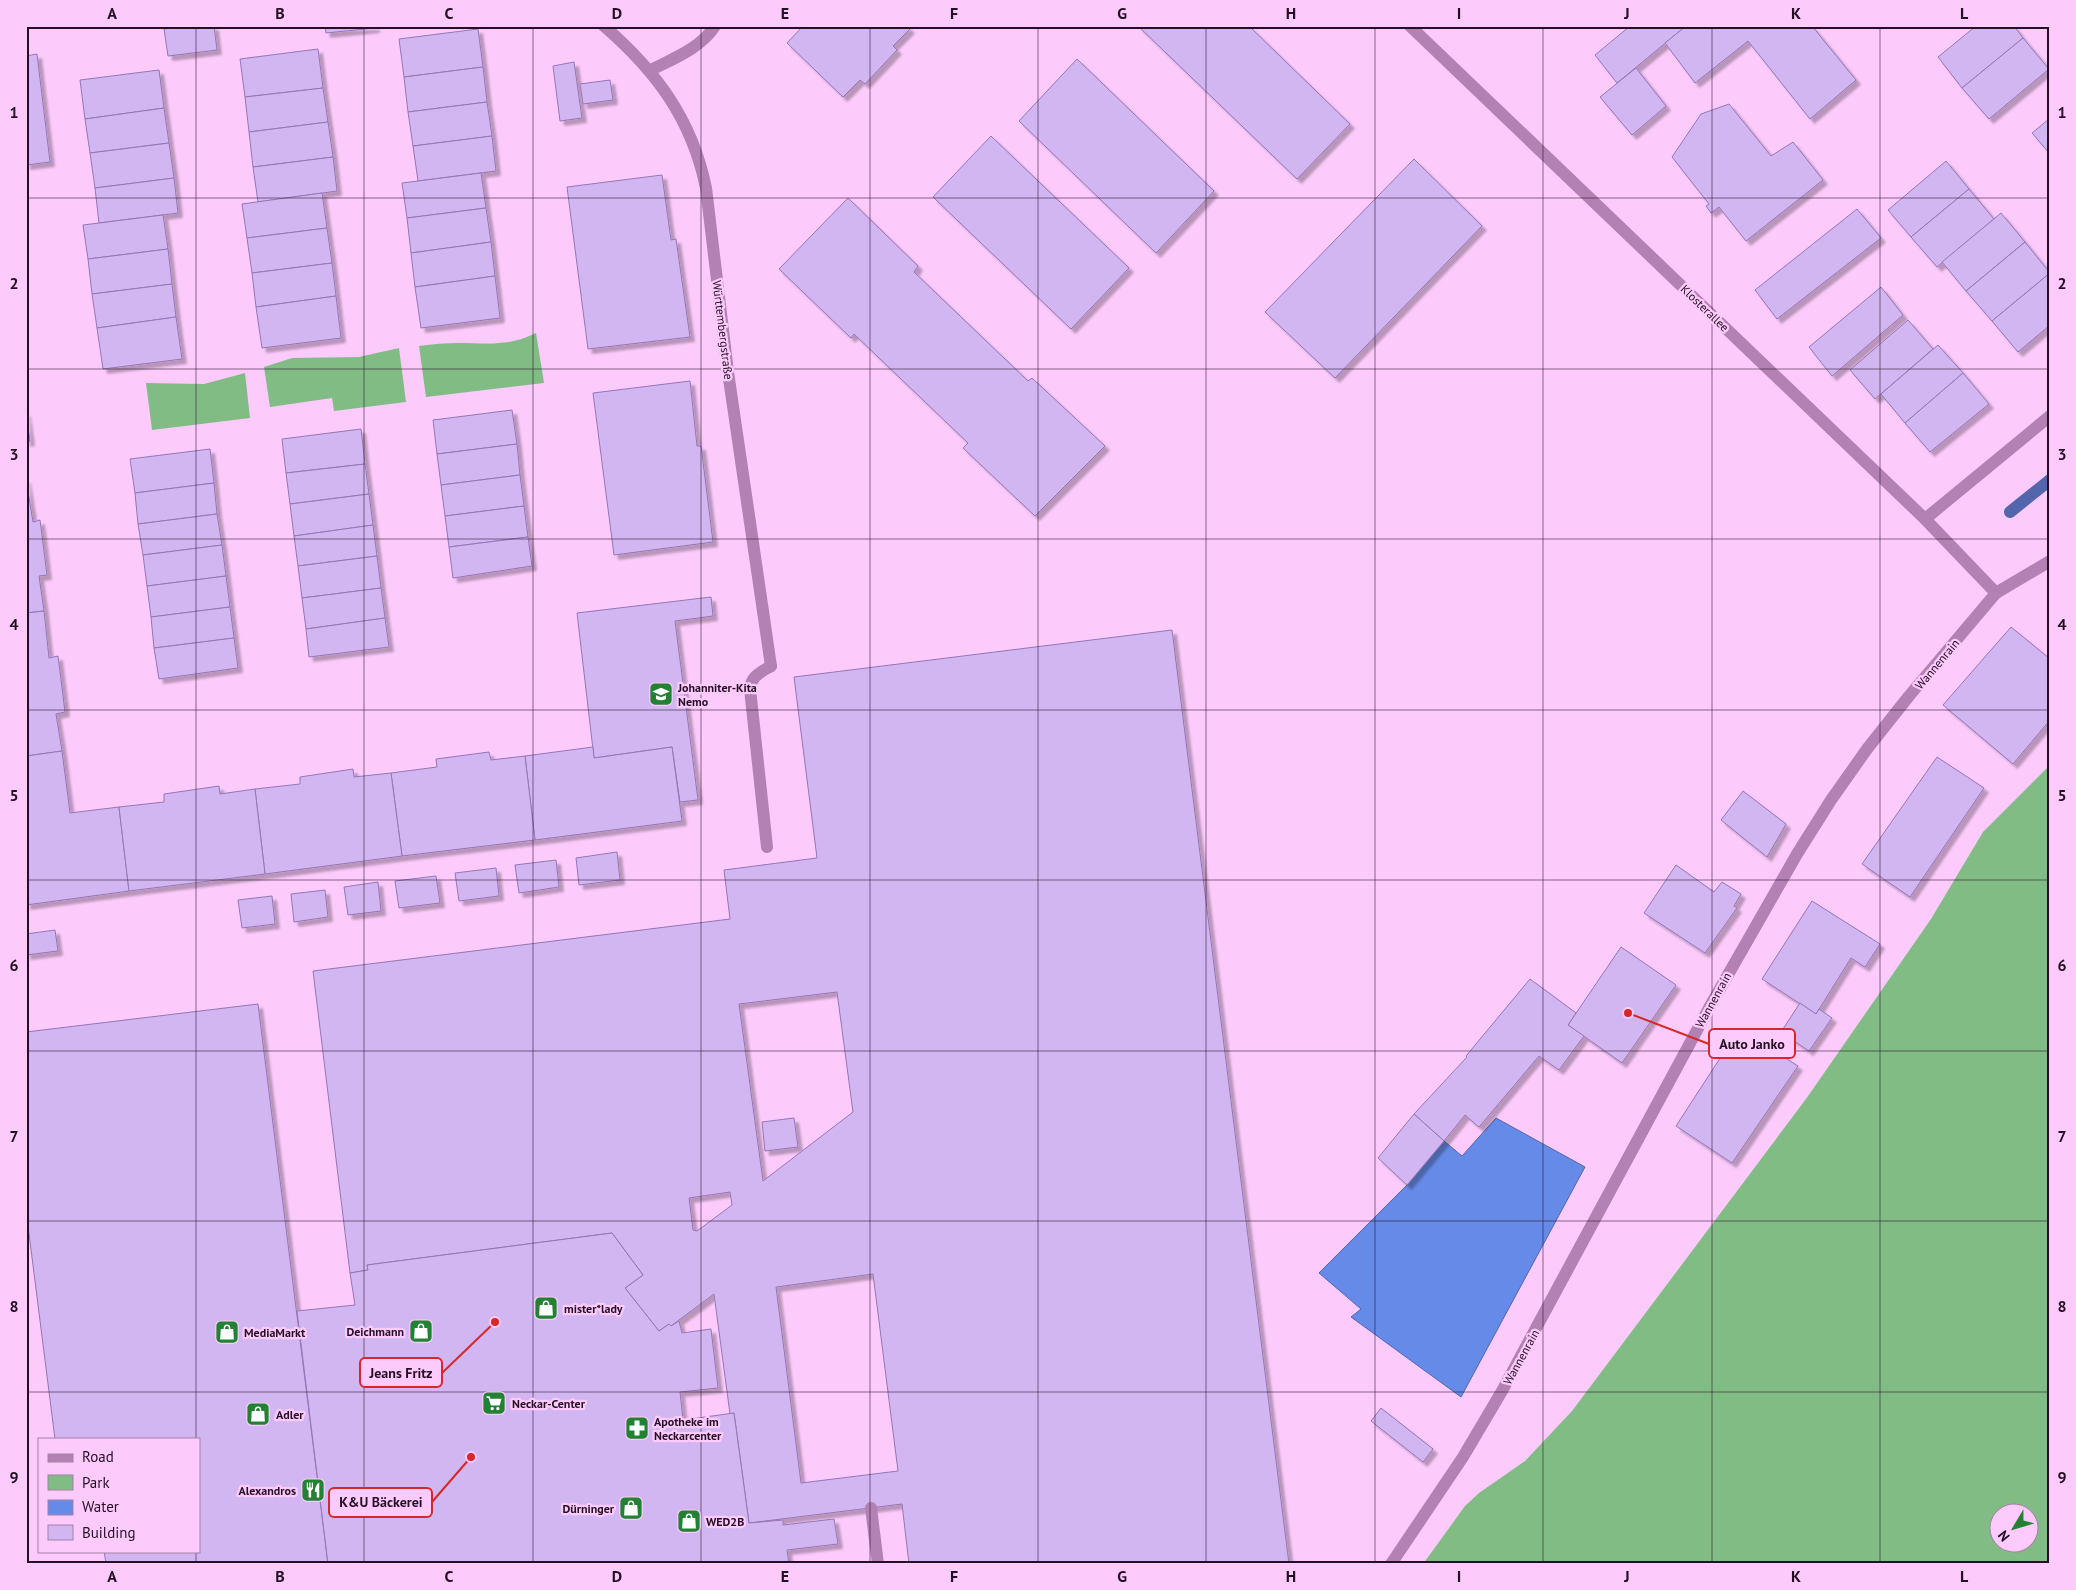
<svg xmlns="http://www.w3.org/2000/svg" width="2076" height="1590" font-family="'PT Sans',sans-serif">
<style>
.green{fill:#81bc85;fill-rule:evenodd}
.water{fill:#668ae7;stroke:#5265ad}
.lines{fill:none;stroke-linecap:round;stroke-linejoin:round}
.stream{stroke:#5265ad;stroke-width:12}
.building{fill:#d2b6f1;stroke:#9675b8;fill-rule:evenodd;filter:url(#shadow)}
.lane{stroke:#b381b3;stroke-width:12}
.street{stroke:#b381b3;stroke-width:12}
.grid{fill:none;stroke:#250f25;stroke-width:1;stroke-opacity:0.55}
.labels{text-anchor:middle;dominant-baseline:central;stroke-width:4.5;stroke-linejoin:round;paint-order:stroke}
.street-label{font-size:12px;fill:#250f25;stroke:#fccbfc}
.poi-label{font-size:12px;font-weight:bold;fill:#250f25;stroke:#fccbfc;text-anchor:start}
.leader{fill:none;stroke:#d62828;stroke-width:2}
.callout-dot{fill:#d62828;stroke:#fccbfc;stroke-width:2}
.callout{fill:#fccbfc;stroke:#d62828;stroke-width:2}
.callout-label{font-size:14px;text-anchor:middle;font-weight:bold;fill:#250f25}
.neatline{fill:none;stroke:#250f25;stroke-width:2}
.grid-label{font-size:16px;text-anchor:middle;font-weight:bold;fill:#250f25}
</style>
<defs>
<filter id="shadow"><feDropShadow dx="4.5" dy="4.5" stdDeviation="1" flood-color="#0004"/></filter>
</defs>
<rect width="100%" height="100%" fill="#fccbfc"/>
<g class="green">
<path d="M536,333L544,383L426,397L419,346C433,344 446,343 459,343C488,343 508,347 536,333Z"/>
<path d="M399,348L406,402L334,411L332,398L270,407L264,367L292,358L359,357Z"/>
<path d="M245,373L250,418L152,430L146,383L204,384Z"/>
<path d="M2050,765V1564H1423L1465,1506L1479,1493L1525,1461L1572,1411L1806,1099L1931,919L1983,832ZM2028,1512V1542H1998V1512Z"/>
</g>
<path class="water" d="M1496,1118L1585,1167L1461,1397L1351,1317L1361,1309L1319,1273L1407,1185L1444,1141L1462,1156Z"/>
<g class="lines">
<path class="stream" d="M2010,512L2050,480"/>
</g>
<g class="building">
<path d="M182,26H214L217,50L168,56L164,29Z"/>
<path d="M325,26H375V28L326,33Z"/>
<path d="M803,26H907L910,29L893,46L897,50L865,84L860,80L843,97L787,43Z"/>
<path d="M1138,26H1249L1350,124L1297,179Z"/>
<path d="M1630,26H1686L1617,83L1595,55Z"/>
<path d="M1686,26H1812L1856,80L1810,119L1748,41L1695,83L1665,43Z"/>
<path d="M1976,26H2014L2023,38L1962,88L1938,57Z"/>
<path d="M478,29L483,67L404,77L399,39Z"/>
<path d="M2023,38L2049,69L1989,119L1962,88Z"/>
<path d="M318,49L323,88L245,97L240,59Z"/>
<path d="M37,54L50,162L26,165V56Z"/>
<path d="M1077,59L1214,191L1156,253L1019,121Z"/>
<path d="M574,62L582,118L560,121L553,66Z"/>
<path d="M483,67L487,102L408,112L404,77Z"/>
<path d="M1636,68L1666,106L1632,135L1600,97Z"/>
<path d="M159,70L164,108L85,119L80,80Z"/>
<path d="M610,80L613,100L583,104L580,84Z"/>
<path d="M323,88L328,122L249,132L245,97Z"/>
<path d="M487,102L492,136L413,146L408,112Z"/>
<path d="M1729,104L1771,156L1793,142L1823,180L1746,241L1719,207L1711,213L1706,206L1709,204L1672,157L1701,114Z"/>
<path d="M164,108L169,143L90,153L85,119Z"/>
<path d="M2050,118V154L2032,133Z"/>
<path d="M328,122L333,157L253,167L249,132Z"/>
<path d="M492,136L496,171L418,181L413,146Z"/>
<path d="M991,136L1129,268L1071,329L933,197Z"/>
<path d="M169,143L174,178L95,188L90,153Z"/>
<path d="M333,157L337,191L258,202L253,167Z"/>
<path d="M1414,159L1482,226L1335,378L1265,312Z"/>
<path d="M1946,161L1969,189L1911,237L1888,210Z"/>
<path d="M481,173L486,208L407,218L402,183Z"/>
<path d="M662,175L671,240L676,239L690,337L588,349L567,187Z"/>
<path d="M174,178L178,213L99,223L95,188Z"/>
<path d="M1969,189L1994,219L1937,267L1911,237Z"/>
<path d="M322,193L327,228L247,238L242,204Z"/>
<path d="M848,198L918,266L914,272L1028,381L1032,378L1105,446L1035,516L963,448L968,443L854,334L851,338L779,269Z"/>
<path d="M486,208L491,242L411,253L407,218Z"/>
<path d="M1857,209L1881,238L1777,319L1755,290Z"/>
<path d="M2001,213L2025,242L1966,291L1942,262Z"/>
<path d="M163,215L168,249L88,259L83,225Z"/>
<path d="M327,228L332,263L252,273L247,238Z"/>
<path d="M491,242L495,276L415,287L411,253Z"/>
<path d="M2025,242L2050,273L1992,321L1966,291Z"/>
<path d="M168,249L172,284L92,294L88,259Z"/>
<path d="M332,263L336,296L256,307L252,273Z"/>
<path d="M2050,273V325L2018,352L1992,321Z"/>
<path d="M495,276L500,318L421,328L415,287Z"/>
<path d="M172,284L176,317L97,328L92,294Z"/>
<path d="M1881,287L1903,315L1832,376L1809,347Z"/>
<path d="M336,296L341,338L262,348L256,307Z"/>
<path d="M176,317L182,359L103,369L97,328Z"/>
<path d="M1908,320L1933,349L1875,399L1850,370Z"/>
<path d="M1938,345L1963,373L1905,423L1881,394Z"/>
<path d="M1963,373L1989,404L1930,452L1905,423Z"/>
<path d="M690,381L697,446H701L713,542L614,555L593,393Z"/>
<path d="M512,410L517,444L437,454L433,420Z"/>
<path d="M26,412L30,441L26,442Z"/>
<path d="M361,429L365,464L286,473L282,439Z"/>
<path d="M517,444L520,475L441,485L437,454Z"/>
<path d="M210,449L214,483L135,493L130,459Z"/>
<path d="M365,464L369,494L290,504L286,473Z"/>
<path d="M520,475L524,506L445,516L441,485Z"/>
<path d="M26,479L33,522L40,520L47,575L39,576L44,611L26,613Z"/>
<path d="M214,483L217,514L138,524L135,493Z"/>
<path d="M369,494L373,525L294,536L290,504Z"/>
<path d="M524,506L528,537L449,547L445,516Z"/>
<path d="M217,514L222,545L143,555L138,524Z"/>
<path d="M373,525L377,556L298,566L294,536Z"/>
<path d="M528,537L532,566L453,578L449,547Z"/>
<path d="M222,545L226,576L147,586L143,555Z"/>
<path d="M377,556L381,588L302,598L298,566Z"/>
<path d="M226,576L230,607L151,617L147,586Z"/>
<path d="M381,588L385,618L306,629L302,598Z"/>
<path d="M711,597L713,616L675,621L698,800L680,802L672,747L594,758L577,613Z"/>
<path d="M230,607L234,638L154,648L151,617Z"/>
<path d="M44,611L49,658L58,656L65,712L56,714L62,751L26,756V613Z"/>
<path d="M385,618L389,647L309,657L306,629Z"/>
<path d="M2011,627L2050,659V720L2013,764L1943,705Z"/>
<path d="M1172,630L1289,1564H909L902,1504L749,1523L734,1413L730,1414L714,1294L671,1326L669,1324L659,1331L625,1288L643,1275L612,1233L367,1265L368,1270L350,1273L313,971L730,919L724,870L817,858L794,677ZM837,992L853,1112L763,1181L739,1004ZM730,1192L732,1205L697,1231L693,1230L689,1198ZM873,1274L898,1471L801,1483L776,1287Z"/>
<path d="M234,638L238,668L159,679L154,648Z"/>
<path d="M593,747L594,758L672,747L682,821L535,840L525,756Z"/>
<path d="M62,751L70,813L119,807L129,891L26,905V756Z"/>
<path d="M489,752L491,760L525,756L535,840L402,856L391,773L437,767L436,759Z"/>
<path d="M1937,757L1984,788L1910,897L1862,864Z"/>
<path d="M353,769L354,777L391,773L402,856L265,874L255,789L300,784V777Z"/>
<path d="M219,786L220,794L255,789L265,874L129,891L119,807L164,802V794Z"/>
<path d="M1743,791L1786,824L1767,857L1721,820Z"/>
<path d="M617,852L620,880L579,885L576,858Z"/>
<path d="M556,860L559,887L519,893L515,865Z"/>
<path d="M1676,865L1714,892L1722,882L1741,894L1734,906L1737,908L1705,953L1644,913Z"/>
<path d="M496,868L499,896L459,901L455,873Z"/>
<path d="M436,876L440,903L399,908L395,881Z"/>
<path d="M378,882L381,911L348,915L344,887Z"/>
<path d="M325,890L328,917L294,922L291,894Z"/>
<path d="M272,896L275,924L242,928L238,900Z"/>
<path d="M1812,901L1880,944L1865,967L1851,958L1816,1014L1762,979Z"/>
<path d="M55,930L58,951L26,955V934Z"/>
<path d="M1621,947L1676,985L1622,1063L1568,1025Z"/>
<path d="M1530,979L1576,1013L1568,1025L1584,1036L1559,1070L1539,1056L1479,1127L1465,1115L1444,1141L1414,1114L1467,1057L1466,1056Z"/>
<path d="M1800,1003L1816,1014L1819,1009L1832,1018L1809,1051L1781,1032Z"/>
<path d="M258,1004L328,1564H106L104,1551H199V1439H55L26,1210V1032Z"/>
<path d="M1739,1029L1798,1066L1732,1163L1676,1126Z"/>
<path d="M1414,1114L1444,1141L1407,1185L1378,1158Z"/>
<path d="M794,1118L798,1147L765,1151L762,1122Z"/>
<path d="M612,1233L643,1275L625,1288L659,1331L669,1324L671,1326L679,1321L682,1333L711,1329L718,1388L680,1392L683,1420L734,1413L749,1523L783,1520V1525L834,1519L838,1544L787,1550L789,1564H328L297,1311L355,1305L350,1273L368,1270L367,1265Z"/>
<path d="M1381,1408L1433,1449L1423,1462L1371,1421Z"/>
</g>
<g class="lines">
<g class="lane">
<path d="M1925,519L2050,416"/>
<path d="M767,847L750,689C751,676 761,672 771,666"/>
<path d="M871,1508L878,1564"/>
</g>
<g class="street">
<path d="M604,26C656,71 692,119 706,188L728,372L771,666"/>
<path d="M1410,26L1925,519L1996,593"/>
<path d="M649,71C672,59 700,49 715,26"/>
<path d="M1391,1564L1463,1457L1502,1391L1709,1008L1797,854L1831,800L1867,749L1909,696L1996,593L2050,561"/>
</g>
</g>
<path class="grid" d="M196,26V1439M364,26V1564M533,26V1564M701,26V1564M870,26V1564M1038,26V1564M1206,26V1564M1375,26V1564M1543,26V1564M1712,26V1564M1880,26V1564M26,198H2050M26,369H2050M26,539H2050M26,710H2050M26,880H2050M26,1051H2050M26,1221H2050M26,1392H2050M196,1551V1564"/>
<defs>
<g id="school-square" transform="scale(1.25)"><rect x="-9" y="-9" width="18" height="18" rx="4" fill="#228234" stroke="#fccbfc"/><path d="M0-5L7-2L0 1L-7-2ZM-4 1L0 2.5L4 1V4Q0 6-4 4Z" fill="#fff"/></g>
<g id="shop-square" transform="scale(1.25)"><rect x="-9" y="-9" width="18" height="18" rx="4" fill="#228234" stroke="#fccbfc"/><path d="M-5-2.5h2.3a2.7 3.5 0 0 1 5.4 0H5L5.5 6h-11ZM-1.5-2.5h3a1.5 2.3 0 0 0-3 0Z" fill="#fff"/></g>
<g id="supermarket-square" transform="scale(1.25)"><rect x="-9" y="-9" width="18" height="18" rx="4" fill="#228234" stroke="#fccbfc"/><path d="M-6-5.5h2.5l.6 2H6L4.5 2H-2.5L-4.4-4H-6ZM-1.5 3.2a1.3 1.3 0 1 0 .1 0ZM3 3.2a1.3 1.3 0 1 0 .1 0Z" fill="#fff"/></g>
<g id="pharmacy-square" transform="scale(1.25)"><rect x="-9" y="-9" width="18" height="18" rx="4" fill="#228234" stroke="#fccbfc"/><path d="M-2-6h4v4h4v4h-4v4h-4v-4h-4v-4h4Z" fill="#fff"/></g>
<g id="restaurant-square" transform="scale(1.25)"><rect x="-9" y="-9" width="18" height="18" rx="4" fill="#228234" stroke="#fccbfc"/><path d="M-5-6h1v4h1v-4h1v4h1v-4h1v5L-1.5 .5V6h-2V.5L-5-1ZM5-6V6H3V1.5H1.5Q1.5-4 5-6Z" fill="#fff"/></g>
</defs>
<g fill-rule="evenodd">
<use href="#school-square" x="661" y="694"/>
<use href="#shop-square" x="546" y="1308"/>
<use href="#shop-square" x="421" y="1331"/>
<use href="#shop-square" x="227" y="1332"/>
<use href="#supermarket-square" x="494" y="1403"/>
<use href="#shop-square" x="258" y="1414"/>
<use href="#pharmacy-square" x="637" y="1428"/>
<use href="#restaurant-square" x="313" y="1490"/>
<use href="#shop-square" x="631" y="1508"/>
<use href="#shop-square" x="689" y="1521"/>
</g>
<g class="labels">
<g class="street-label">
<text transform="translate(1705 308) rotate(44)">Klosterallee</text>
<text transform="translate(723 330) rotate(83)">Württembergstraße</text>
<text transform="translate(1937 664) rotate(-50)">Wannenrain</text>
<text transform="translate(1713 1000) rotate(-61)">Wannenrain</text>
<text transform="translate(1521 1357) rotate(-61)">Wannenrain</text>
</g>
<g class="poi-label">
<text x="678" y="687">Johanniter-Kita<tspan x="678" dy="14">Nemo</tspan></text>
<text x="564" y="1308">mister*lady</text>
<text x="404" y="1331" text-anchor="end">Deichmann</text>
<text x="244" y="1332">MediaMarkt</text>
<text x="512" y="1403">Neckar-Center</text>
<text x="276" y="1414">Adler</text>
<text x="654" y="1421">Apotheke im<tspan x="654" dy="14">Neckarcenter</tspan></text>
<text x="296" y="1490" text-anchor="end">Alexandros</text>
<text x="614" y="1508" text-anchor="end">Dürninger</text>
<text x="706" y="1521">WED2B</text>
</g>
</g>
<path class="leader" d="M1628 1013L1709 1044M495 1322L442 1373M471 1457L432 1502"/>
<g class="callout-dot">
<circle cx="1628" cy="1013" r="5"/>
<circle cx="495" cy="1322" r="5"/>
<circle cx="471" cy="1457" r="5"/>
</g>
<g class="callout">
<rect x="1709" y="1029" width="86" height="29" rx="5"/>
<rect x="360" y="1358" width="82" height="29" rx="5"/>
<rect x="329" y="1488" width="103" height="29" rx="5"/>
</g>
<g class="callout-label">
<text x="1752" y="1049">Auto Janko</text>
<text x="401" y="1378">Jeans Fritz</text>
<text x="381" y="1507">K&amp;U Bäckerei</text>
</g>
<rect width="2076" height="1590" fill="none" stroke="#fccbfc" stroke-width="55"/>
<rect x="38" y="1438" width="162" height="115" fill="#fccbfc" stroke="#a680a6"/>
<rect x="48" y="1454" width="25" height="8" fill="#b381b3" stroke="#a680a6"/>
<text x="82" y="1462" font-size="15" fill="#250f25">Road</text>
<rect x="48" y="1475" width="25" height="15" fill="#81bc85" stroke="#a680a6"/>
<text x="82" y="1488" font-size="15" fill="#250f25">Park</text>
<rect x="48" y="1500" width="25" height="15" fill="#668ae7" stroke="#a680a6"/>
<text x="82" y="1512" font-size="15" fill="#250f25">Water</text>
<rect x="48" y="1525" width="25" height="15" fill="#d2b6f1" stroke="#a680a6"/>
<text x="82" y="1538" font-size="15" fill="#250f25">Building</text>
<g transform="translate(2014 1528) rotate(232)"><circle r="24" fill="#fccbfc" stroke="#a680a6"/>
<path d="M0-4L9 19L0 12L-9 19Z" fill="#228234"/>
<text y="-8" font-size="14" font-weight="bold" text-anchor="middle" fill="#250f25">N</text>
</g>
<rect x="28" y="28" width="2020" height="1534" class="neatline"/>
<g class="grid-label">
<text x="112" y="19">A</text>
<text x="280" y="19">B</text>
<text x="449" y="19">C</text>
<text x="617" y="19">D</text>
<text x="785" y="19">E</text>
<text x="954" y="19">F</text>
<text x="1122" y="19">G</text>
<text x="1291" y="19">H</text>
<text x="1459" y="19">I</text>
<text x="1627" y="19">J</text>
<text x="1796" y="19">K</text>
<text x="1964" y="19">L</text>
<text x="14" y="118">1</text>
<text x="2062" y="118">1</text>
<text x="14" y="289">2</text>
<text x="2062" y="289">2</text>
<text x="14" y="460">3</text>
<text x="2062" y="460">3</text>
<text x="14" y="630">4</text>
<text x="2062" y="630">4</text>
<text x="14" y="801">5</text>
<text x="2062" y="801">5</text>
<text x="14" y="971">6</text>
<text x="2062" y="971">6</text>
<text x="14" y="1142">7</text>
<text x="2062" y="1142">7</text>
<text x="14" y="1312">8</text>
<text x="2062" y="1312">8</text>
<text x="14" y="1483">9</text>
<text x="2062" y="1483">9</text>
<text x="112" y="1582">A</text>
<text x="280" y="1582">B</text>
<text x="449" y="1582">C</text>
<text x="617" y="1582">D</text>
<text x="785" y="1582">E</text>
<text x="954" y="1582">F</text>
<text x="1122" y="1582">G</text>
<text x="1291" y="1582">H</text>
<text x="1459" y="1582">I</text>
<text x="1627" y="1582">J</text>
<text x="1796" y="1582">K</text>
<text x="1964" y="1582">L</text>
</g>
</svg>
